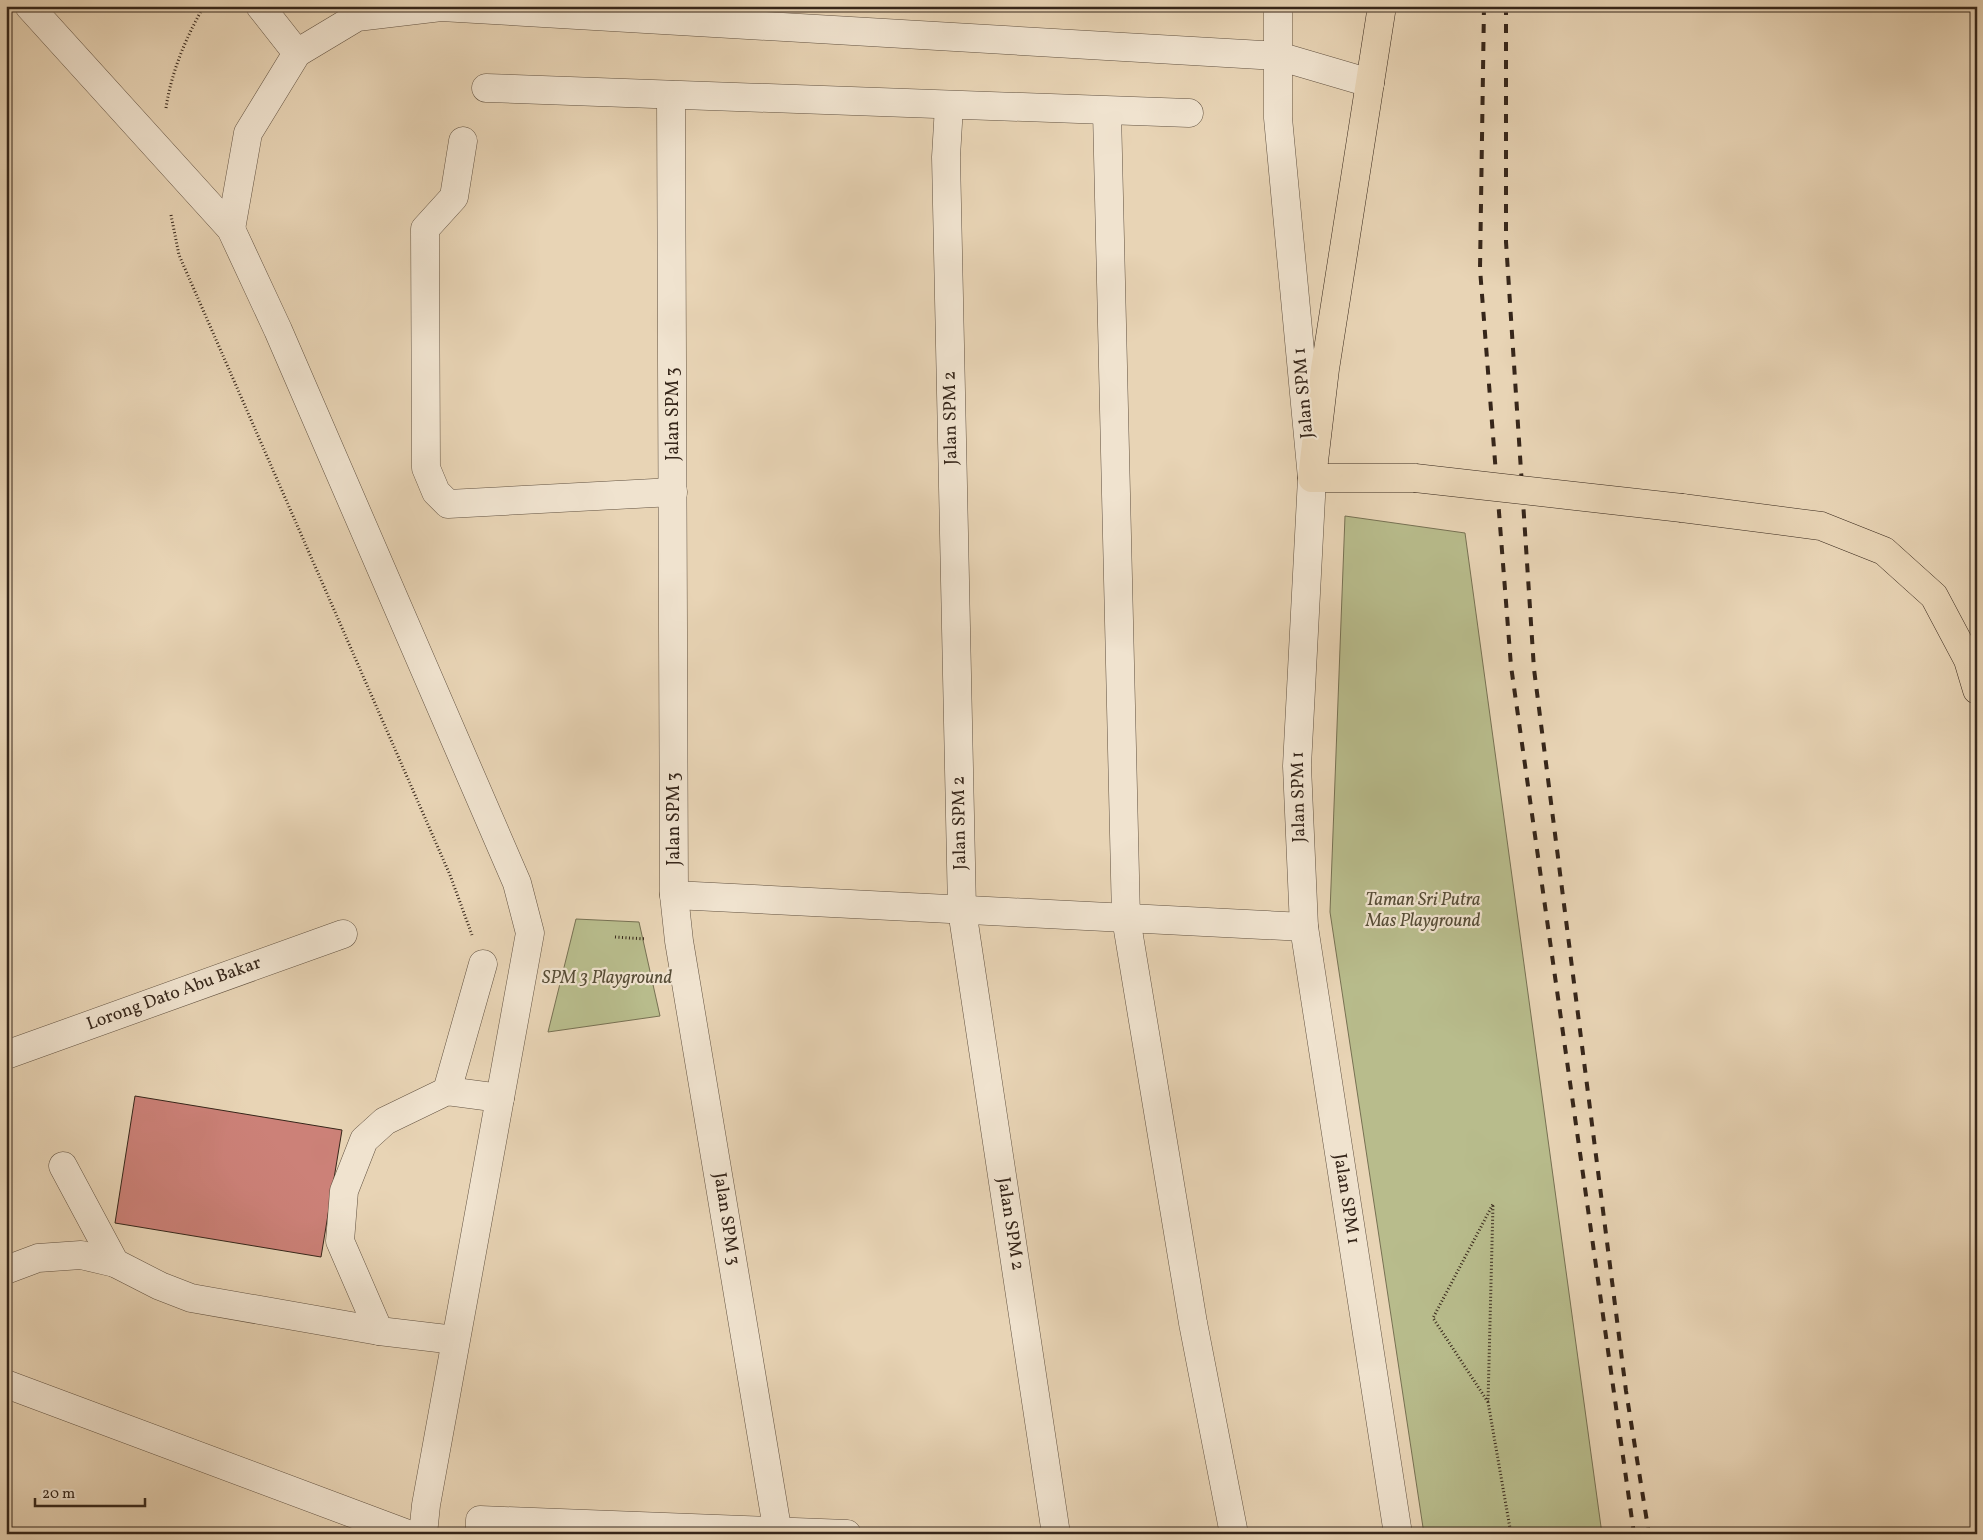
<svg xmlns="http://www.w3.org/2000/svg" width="1983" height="1540" font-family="Vollkorn,serif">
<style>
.green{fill:#b8bc8c;stroke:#777153}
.building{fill:#cc8178;stroke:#36261a}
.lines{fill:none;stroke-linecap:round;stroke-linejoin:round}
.minor-casing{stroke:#625241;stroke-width:29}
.major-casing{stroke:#36261a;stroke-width:29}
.path{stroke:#36261a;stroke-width:3;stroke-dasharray:1 2.5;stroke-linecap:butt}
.minor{stroke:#f0e3cf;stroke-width:28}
.major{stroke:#e8d4b5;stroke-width:28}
.rail{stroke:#36261a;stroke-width:4;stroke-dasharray:9 9;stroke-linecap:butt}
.major-bridge-casing{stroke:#36261a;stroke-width:29;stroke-linecap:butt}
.major-bridge{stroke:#e8d4b5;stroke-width:28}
.labels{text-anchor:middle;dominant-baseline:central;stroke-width:4.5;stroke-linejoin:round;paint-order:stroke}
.street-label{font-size:18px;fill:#36261a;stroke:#f0e3cf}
.park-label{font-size:18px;font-style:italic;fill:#564c36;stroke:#f0e3cf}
</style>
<rect width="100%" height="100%" fill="#e8d4b5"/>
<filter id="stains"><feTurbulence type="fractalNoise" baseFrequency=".004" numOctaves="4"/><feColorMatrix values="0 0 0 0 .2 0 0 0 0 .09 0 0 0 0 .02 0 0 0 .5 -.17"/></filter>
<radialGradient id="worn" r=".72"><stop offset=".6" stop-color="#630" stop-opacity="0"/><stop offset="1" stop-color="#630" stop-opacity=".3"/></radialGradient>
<g class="green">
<path d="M1345,516L1465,533L1602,1534H1424L1330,912Z"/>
<path d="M576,919L639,922L660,1016L548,1032Z"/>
</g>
<path class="building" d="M135,1096L342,1130L321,1257L115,1223Z"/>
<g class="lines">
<g class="minor-casing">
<g id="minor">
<path d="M29,6L231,229L278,330L517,883L530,933L426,1505L423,1534"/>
<path d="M260,6L297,53"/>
<path d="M1278,6V118L1312,478L1297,766L1304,927L1398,1534"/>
<path d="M486,88L1189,113"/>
<path d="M671,95L674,895L679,941L778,1534"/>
<path d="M949,106L946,157L962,910L1056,1534"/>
<path d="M1107,112L1126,918L1193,1323L1234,1534"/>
<path d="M463,141L454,197L425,229L426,468L436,492L448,504L673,492"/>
<path d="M231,229L248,133L297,53L357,17L441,7L1278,56L1370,83"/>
<path d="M674,895L1304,927"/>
<path d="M6,1055L343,934"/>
<path d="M447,1091L483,964"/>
<path d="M63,1166L115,1263"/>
<path d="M6,1270L38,1258L81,1255L115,1263L160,1286L191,1298L379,1331L455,1340"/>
<path d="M379,1331L340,1241L344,1191L364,1140L385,1121L447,1091L500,1098"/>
<path d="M6,1384L408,1534"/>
<path d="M480,1534V1520L847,1534"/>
</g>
</g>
<g class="major-casing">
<g id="major">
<path d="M1382,6L1325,369L1312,478H1415"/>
<path d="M1682,508L1821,526L1884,551L1934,596L1968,660L1977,690"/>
</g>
</g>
<g class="path">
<path d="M166,108C171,73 186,37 204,6"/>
<path d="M171,215L179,255L450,875L472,935"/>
<path d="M615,937L646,939"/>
<path d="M1488,1402L1433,1318L1493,1204L1488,1402L1511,1534"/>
</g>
<use href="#minor" class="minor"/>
<use href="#major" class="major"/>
<g class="rail">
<path d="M1484,6L1480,269L1511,666L1634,1534"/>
<path d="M1506,6V242L1534,669L1626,1391L1649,1534"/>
</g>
<g class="major-bridge-casing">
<path id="major-bridge" d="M1415,478L1682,508"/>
</g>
<use href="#major-bridge" class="major-bridge"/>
</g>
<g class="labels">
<g class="street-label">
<text transform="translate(1304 393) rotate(-95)">Jalan SPM 1</text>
<text transform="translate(673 414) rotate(-90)">Jalan SPM 3</text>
<text transform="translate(951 418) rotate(-91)">Jalan SPM 2</text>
<text transform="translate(1299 797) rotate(-91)">Jalan SPM 1</text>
<text transform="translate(674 819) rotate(-90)">Jalan SPM 3</text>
<text transform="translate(960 823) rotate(-91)">Jalan SPM 2</text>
<text transform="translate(174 994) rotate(-20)">Lorong Dato Abu Bakar</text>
<text transform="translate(1346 1199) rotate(81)">Jalan SPM 1</text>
<text transform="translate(726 1219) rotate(81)">Jalan SPM 3</text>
<text transform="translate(1010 1224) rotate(81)">Jalan SPM 2</text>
</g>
<g class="park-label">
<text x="1423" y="900">Taman Sri Putra<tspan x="1423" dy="21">Mas Playground</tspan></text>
<text x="607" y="978">SPM 3 Playground</text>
</g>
</g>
<rect width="1983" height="1540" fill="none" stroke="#e8d4b5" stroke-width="25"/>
<rect x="8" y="8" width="1968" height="1525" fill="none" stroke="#36261a" stroke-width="2.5"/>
<rect x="12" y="12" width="1958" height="1515" fill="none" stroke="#36261a"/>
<path d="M35 1498v8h110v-8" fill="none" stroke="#36261a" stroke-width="2.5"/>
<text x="42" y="1498" font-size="15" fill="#36261a" stroke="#f0e3cf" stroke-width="4" paint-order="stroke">20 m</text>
<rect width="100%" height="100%" filter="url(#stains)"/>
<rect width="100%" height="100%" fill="url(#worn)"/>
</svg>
